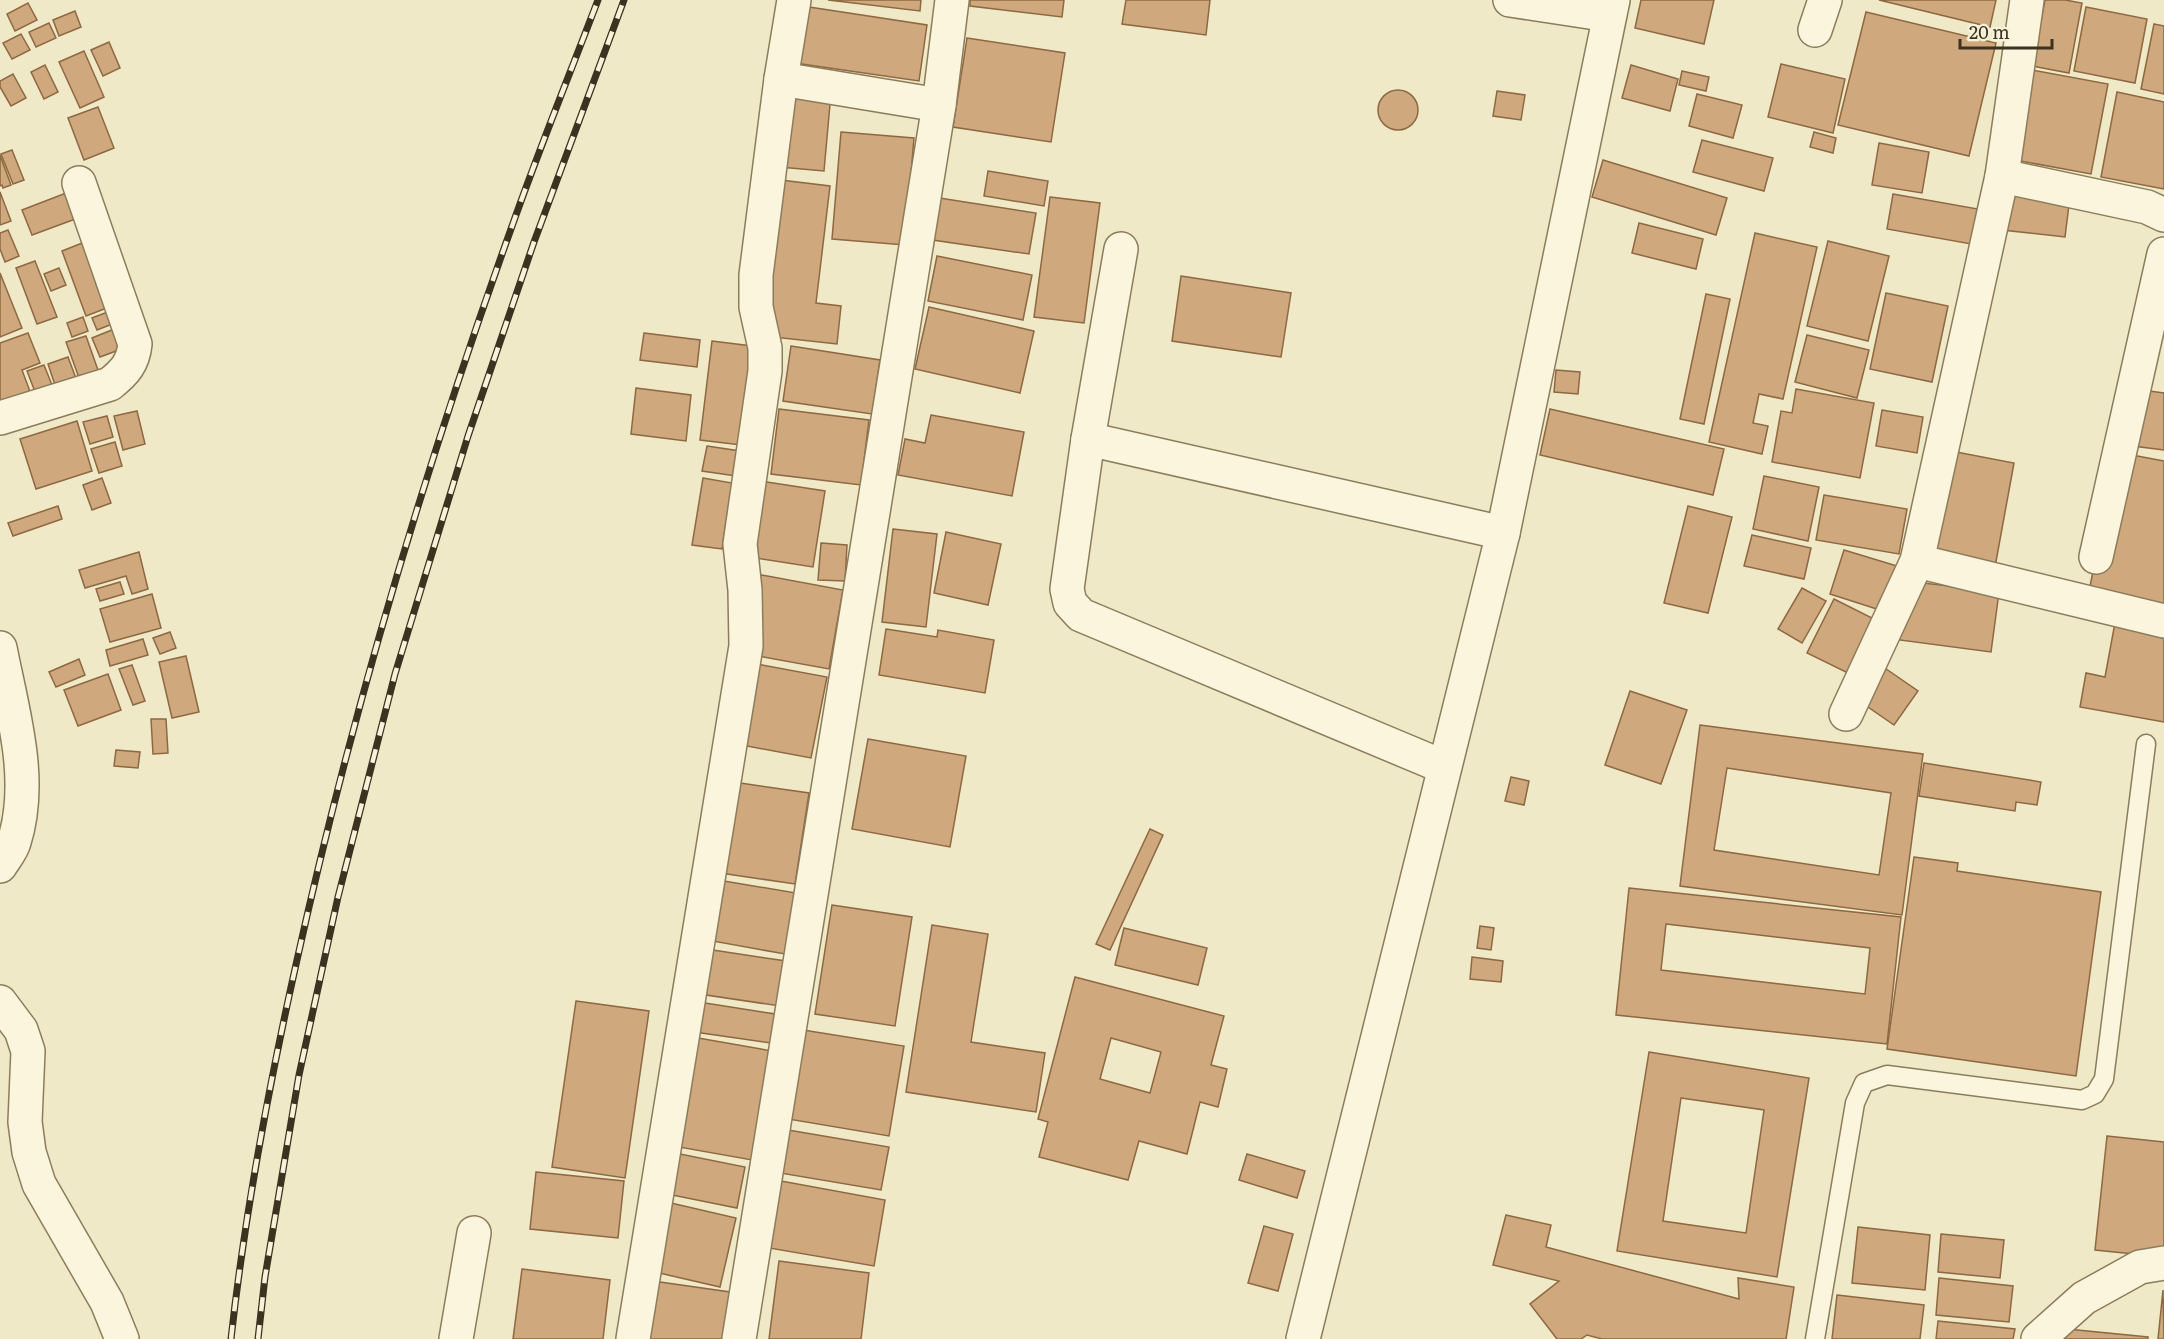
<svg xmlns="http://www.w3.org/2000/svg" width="2164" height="1339" font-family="Literata,serif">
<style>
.building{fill:#cfa97d;stroke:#8d6841;stroke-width:1.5;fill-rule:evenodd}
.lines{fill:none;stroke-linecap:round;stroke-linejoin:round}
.service-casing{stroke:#8d7c5c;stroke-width:21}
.minor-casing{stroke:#8d7c5c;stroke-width:36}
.service{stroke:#faf5dc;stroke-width:18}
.minor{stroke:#faf5dc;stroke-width:33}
.rail-casing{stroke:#3d3120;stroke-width:7}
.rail{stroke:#f7f2d8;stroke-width:4.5;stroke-dasharray:14;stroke-linecap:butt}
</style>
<rect width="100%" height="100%" fill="#f0e9c8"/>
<g class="building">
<path d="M828,0H921L920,11Z"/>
<path d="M970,0H1064L1062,17L970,6Z"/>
<path d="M1126,0H1210L1206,35L1122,24Z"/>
<path d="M1641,0H1714L1704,44L1635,28Z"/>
<path d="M1879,0H1996L1990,27Z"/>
<path d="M2045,0H2065L2082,3L2069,73L2032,66Z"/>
<path d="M28,3L37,20L15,31L7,14Z"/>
<path d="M796,5L927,25L919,81L788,62Z"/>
<path d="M2086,7L2147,19L2135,83L2074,71Z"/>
<path d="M75,11L81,27L59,36L53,20Z"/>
<path d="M1866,12L1996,43L1969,156L1838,125Z"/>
<path d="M49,23L56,38L36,47L29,32Z"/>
<path d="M2154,24L2164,26V94L2141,89Z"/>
<path d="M21,34L30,50L12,59L3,43Z"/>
<path d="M967,38L1065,53L1051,142L953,127Z"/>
<path d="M109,42L120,68L103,76L91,50Z"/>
<path d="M84,51L104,97L80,108L59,62Z"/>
<path d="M1781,64L1845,79L1833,133L1768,117Z"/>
<path d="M45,65L58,92L44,99L31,72Z"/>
<path d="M1631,65L1678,79L1670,111L1622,98Z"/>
<path d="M2032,70L2108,84L2091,174L2015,160Z"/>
<path d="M1682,71L1709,77L1706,91L1679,85Z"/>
<path d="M13,74L26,98L11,106L0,87V81Z"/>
<path d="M776,78L832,82L824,171L768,166Z"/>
<circle cx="1398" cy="110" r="20"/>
<path d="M1497,91L1525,95L1521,120L1493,116Z"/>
<path d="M2117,92L2164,102V189L2101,177Z"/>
<path d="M1697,94L1742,105L1733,138L1689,126Z"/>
<path d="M98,107L114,148L84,160L68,118Z"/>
<path d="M841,132L914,138L905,245L832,239Z"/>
<path d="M1814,132L1836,138L1833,153L1810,147Z"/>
<path d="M1702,140L1773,158L1764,191L1693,172Z"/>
<path d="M1879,143L1929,152L1922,193L1872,185Z"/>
<path d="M12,150L24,180L13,184L1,154Z"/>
<path d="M0,155L11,185L3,188L2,185L0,186Z"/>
<path d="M1603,160L1727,198L1716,235L1592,197Z"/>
<path d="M988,171L1048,181L1044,206L984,196Z"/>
<path d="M764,178L830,186L816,303L841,306L837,344L746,334Z"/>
<path d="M87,185L97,211L32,235L22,210Z"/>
<path d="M2007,189L2070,197L2065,237L2002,230Z"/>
<path d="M0,192L11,221L0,225Z"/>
<path d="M1893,194L1978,209L1971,244L1887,229Z"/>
<path d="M933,197L1036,213L1029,254L926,239Z"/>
<path d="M1050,197L1100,203L1084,323L1034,317Z"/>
<path d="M1639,223L1703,239L1696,269L1632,253Z"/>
<path d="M8,230L19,256L5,262L0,249V233Z"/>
<path d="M1755,233L1817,247L1783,399L1759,394L1753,423L1768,426L1762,454L1709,442Z"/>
<path d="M105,234L130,299L86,316L62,251Z"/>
<path d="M1828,241L1889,256L1868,341L1807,326Z"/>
<path d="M937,256L1032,275L1023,320L928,301Z"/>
<path d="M35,261L57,317L37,324L16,268Z"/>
<path d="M59,268L66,285L51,291L44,274Z"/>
<path d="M0,273L22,328L0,337Z"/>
<path d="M1181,276L1291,293L1281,357L1172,341Z"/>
<path d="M1886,293L1948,306L1932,382L1870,369Z"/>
<path d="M1706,294L1730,299L1704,424L1680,419Z"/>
<path d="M126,305L130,317L97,330L92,318Z"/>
<path d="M929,307L1034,331L1020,393L915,369Z"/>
<path d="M83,317L88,331L72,337L67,323Z"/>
<path d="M119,327L127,347L100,357L92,338Z"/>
<path d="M28,333L40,363L22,370L32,397L3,408L0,400V343Z"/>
<path d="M644,333L700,340L697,367L640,360Z"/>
<path d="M1807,335L1869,350L1857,398L1795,382Z"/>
<path d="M86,336L105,390L86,397L66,342Z"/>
<path d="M712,341L752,346L741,445L700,440Z"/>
<path d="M791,346L880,360L872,414L783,401Z"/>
<path d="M68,357L77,381L56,388L48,364Z"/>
<path d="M44,365L54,390L37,397L27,371Z"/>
<path d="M1556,370L1580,372L1578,394L1554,392Z"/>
<path d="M636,388L691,395L686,441L631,434Z"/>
<path d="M1796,389L1874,403L1860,478L1772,462L1781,411L1792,413Z"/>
<path d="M2142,390L2164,393V450L2133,446Z"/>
<path d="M779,409L869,420L861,485L771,474Z"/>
<path d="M1550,409L1724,449L1713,495L1540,455Z"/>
<path d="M1882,410L1923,417L1917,453L1876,446Z"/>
<path d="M137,411L145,444L123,450L114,416Z"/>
<path d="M931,415L1024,432L1012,496L898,475L905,439L925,443Z"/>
<path d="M107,416L113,437L90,444L83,422Z"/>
<path d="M77,421L92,471L36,489L20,439Z"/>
<path d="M115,442L122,466L99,473L91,449Z"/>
<path d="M707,446L740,451L736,476L702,471Z"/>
<path d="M1951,451L2014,463L1995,567L1932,555Z"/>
<path d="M2116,452L2164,461V612L2088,597Z"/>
<path d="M1764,476L1819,487L1808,541L1753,529Z"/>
<path d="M102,478L111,503L92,510L83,485Z"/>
<path d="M703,478L732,483L722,549L692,545Z"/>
<path d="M747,479L825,491L813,567L736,555Z"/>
<path d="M1824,495L1907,509L1899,554L1816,540Z"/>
<path d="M58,506L62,519L13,536L8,523Z"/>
<path d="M1688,506L1732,517L1708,613L1664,603Z"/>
<path d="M893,529L937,534L926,627L882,622Z"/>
<path d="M946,532L1001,544L988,605L934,593Z"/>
<path d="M1752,535L1811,548L1804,579L1744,566Z"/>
<path d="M821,543L847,545L845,581L818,580Z"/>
<path d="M1844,550L1897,566L1883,611L1830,594Z"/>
<path d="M139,552L148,589L132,594L126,576L85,588L79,570Z"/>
<path d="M756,574L843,590L829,669L742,653Z"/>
<path d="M1950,579L2000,585L1991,652L1892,639L1923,583L1949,586Z"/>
<path d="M120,582L124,594L100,601L96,589Z"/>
<path d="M1802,588L1826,601L1802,643L1778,629Z"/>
<path d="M152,594L161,628L110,642L100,609Z"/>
<path d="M1834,599L1878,621L1852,675L1807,653Z"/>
<path d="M2116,617L2164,625V722L2080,707L2086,673L2105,677Z"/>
<path d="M886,629L937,637L938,630L994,640L985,693L879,675Z"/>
<path d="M170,632L176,648L160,654L153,638Z"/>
<path d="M143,639L148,655L110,666L106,650Z"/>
<path d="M186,656L199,712L172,718L159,662Z"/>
<path d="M79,659L85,675L56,687L49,672Z"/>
<path d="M741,661L827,677L811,758L726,742Z"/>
<path d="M1879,664L1918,691L1894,725L1855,698Z"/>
<path d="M132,665L145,701L133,705L119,669Z"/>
<path d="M108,674L121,710L78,726L64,690Z"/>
<path d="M1630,691L1687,710L1661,784L1605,765Z"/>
<path d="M151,719H166L168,753L153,754Z"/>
<path d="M1700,725L1923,754L1902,915L1680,886ZM1727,768L1891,793L1879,875L1714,850Z"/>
<path d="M868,739L966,756L950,847L852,829Z"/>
<path d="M116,750L140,752L138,768L114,766Z"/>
<path d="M1924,763L2041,782L2037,805L2016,802L2015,811L1919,796Z"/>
<path d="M1511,777L1529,781L1524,805L1505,801Z"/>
<path d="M720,780L809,793L795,884L707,871Z"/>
<path d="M1150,829L1163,835L1110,950L1096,944Z"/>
<path d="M1914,857L1958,863L1957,871L2101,892L2076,1076L1887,1049Z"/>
<path d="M706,878L796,893L785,954L696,938Z"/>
<path d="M1629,888L1901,917L1887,1044L1616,1015ZM1666,924L1870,948L1865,994L1661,970Z"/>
<path d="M832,905L912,917L895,1026L815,1014Z"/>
<path d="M932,925L988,934L971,1042L1045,1053L1036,1112L906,1092Z"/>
<path d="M1480,926L1494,928L1491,950L1477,948Z"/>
<path d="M1124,928L1207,948L1198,985L1115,965Z"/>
<path d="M693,947L786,961L780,1006L686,992Z"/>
<path d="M1472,957L1503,961L1501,982L1470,979Z"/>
<path d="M1075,977L1224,1016L1211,1065L1227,1069L1218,1107L1200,1102L1187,1154L1139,1141L1128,1180L1039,1157L1048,1122L1038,1119ZM1111,1038L1161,1052L1150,1093L1100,1079Z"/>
<path d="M686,1000L775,1014L771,1043L681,1030Z"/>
<path d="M576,1001L649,1011L625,1178L552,1167Z"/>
<path d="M803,1030L904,1046L889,1136L788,1119Z"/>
<path d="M681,1035L772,1051L752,1160L662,1144Z"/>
<path d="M1649,1052L1809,1078L1777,1277L1617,1251ZM1681,1098L1764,1110L1746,1233L1663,1221Z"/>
<path d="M788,1130L889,1147L881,1190L780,1173Z"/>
<path d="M2107,1136L2164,1142V1257L2095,1250Z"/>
<path d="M665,1151L745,1167L737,1208L657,1192Z"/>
<path d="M1247,1154L1305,1171L1297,1198L1239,1180Z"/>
<path d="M536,1172L624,1181L618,1238L530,1229Z"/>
<path d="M781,1181L885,1200L874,1266L769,1248Z"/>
<path d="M658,1200L736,1218L720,1287L642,1269Z"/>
<path d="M1506,1215L1551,1225L1546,1247L1739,1299L1738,1278L1794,1287L1786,1339H1602L1587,1335L1581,1339H1557L1530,1304L1559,1281L1493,1265Z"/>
<path d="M1264,1226L1293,1234L1278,1291L1248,1283Z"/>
<path d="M1858,1227L1930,1235L1925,1290L1852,1283Z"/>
<path d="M1941,1234L2004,1240L2000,1278L1938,1272Z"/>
<path d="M779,1261L869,1273L861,1339H769Z"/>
<path d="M522,1269L610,1280L603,1339H513Z"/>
<path d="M1939,1278L2013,1286L2009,1322L1936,1315Z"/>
<path d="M646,1280L730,1292L723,1339H638Z"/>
<path d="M2163,1290L2164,1339H2158Z"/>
<path d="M1837,1295L1924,1305L1920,1339H1832Z"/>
<path d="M1938,1321L2015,1329L2013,1339H1936Z"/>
<path d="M2057,1328L2148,1337V1339H2056Z"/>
</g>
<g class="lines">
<g class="service-casing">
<path id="service" d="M1815,1339L1855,1103L1864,1083L1887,1075L2082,1100L2095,1094L2104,1079L2146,744"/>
</g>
<g class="minor-casing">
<g id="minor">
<path d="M1510,0L1609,15"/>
<path d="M1815,30L1825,0"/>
<path d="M781,79L939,105"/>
<path d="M2002,176L2147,207L2164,215"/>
<path d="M1121,249L1088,439L1067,589L1070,603L1081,615L1444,767"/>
<path d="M0,418L110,384C125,372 133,363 135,344L79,183"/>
<path d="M1088,439L1503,533"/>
<path d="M2096,557L2164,254"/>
<path d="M1917,561L2164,621"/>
<path d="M0,648C12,710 34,779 14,842C12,850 5,858 0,866"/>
<path d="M1846,714L1917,561L2002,176L2027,0"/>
<path d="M0,1002L21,1030L28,1051L25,1122L29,1152L39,1184L107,1302L122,1339"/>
<path d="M456,1339L474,1233"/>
<path d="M633,1339L746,646L745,590L740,544L765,371V348L756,307V275L781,79L794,0"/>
<path d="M739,1339L939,105L952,0"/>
<path d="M1303,1339L1503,533L1613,0"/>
<path d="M2038,1339L2084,1298L2140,1267L2164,1263"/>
</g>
</g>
<use href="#service" class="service"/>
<use href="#minor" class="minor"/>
<g class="rail-casing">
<g id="rail">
<path d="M231,1339C245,1212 269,1085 297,960C352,712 425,468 511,229C538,152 569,76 598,0"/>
<path d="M258,1339L265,1277L299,1075L338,897L395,674L468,436L534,242L624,0"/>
</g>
</g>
<use href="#rail" class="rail"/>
</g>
<path d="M1960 39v9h92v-9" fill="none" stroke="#3d3120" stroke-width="3"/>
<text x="1969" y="39" font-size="18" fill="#3d3120" stroke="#f7f2d8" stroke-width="4.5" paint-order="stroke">20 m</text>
</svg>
